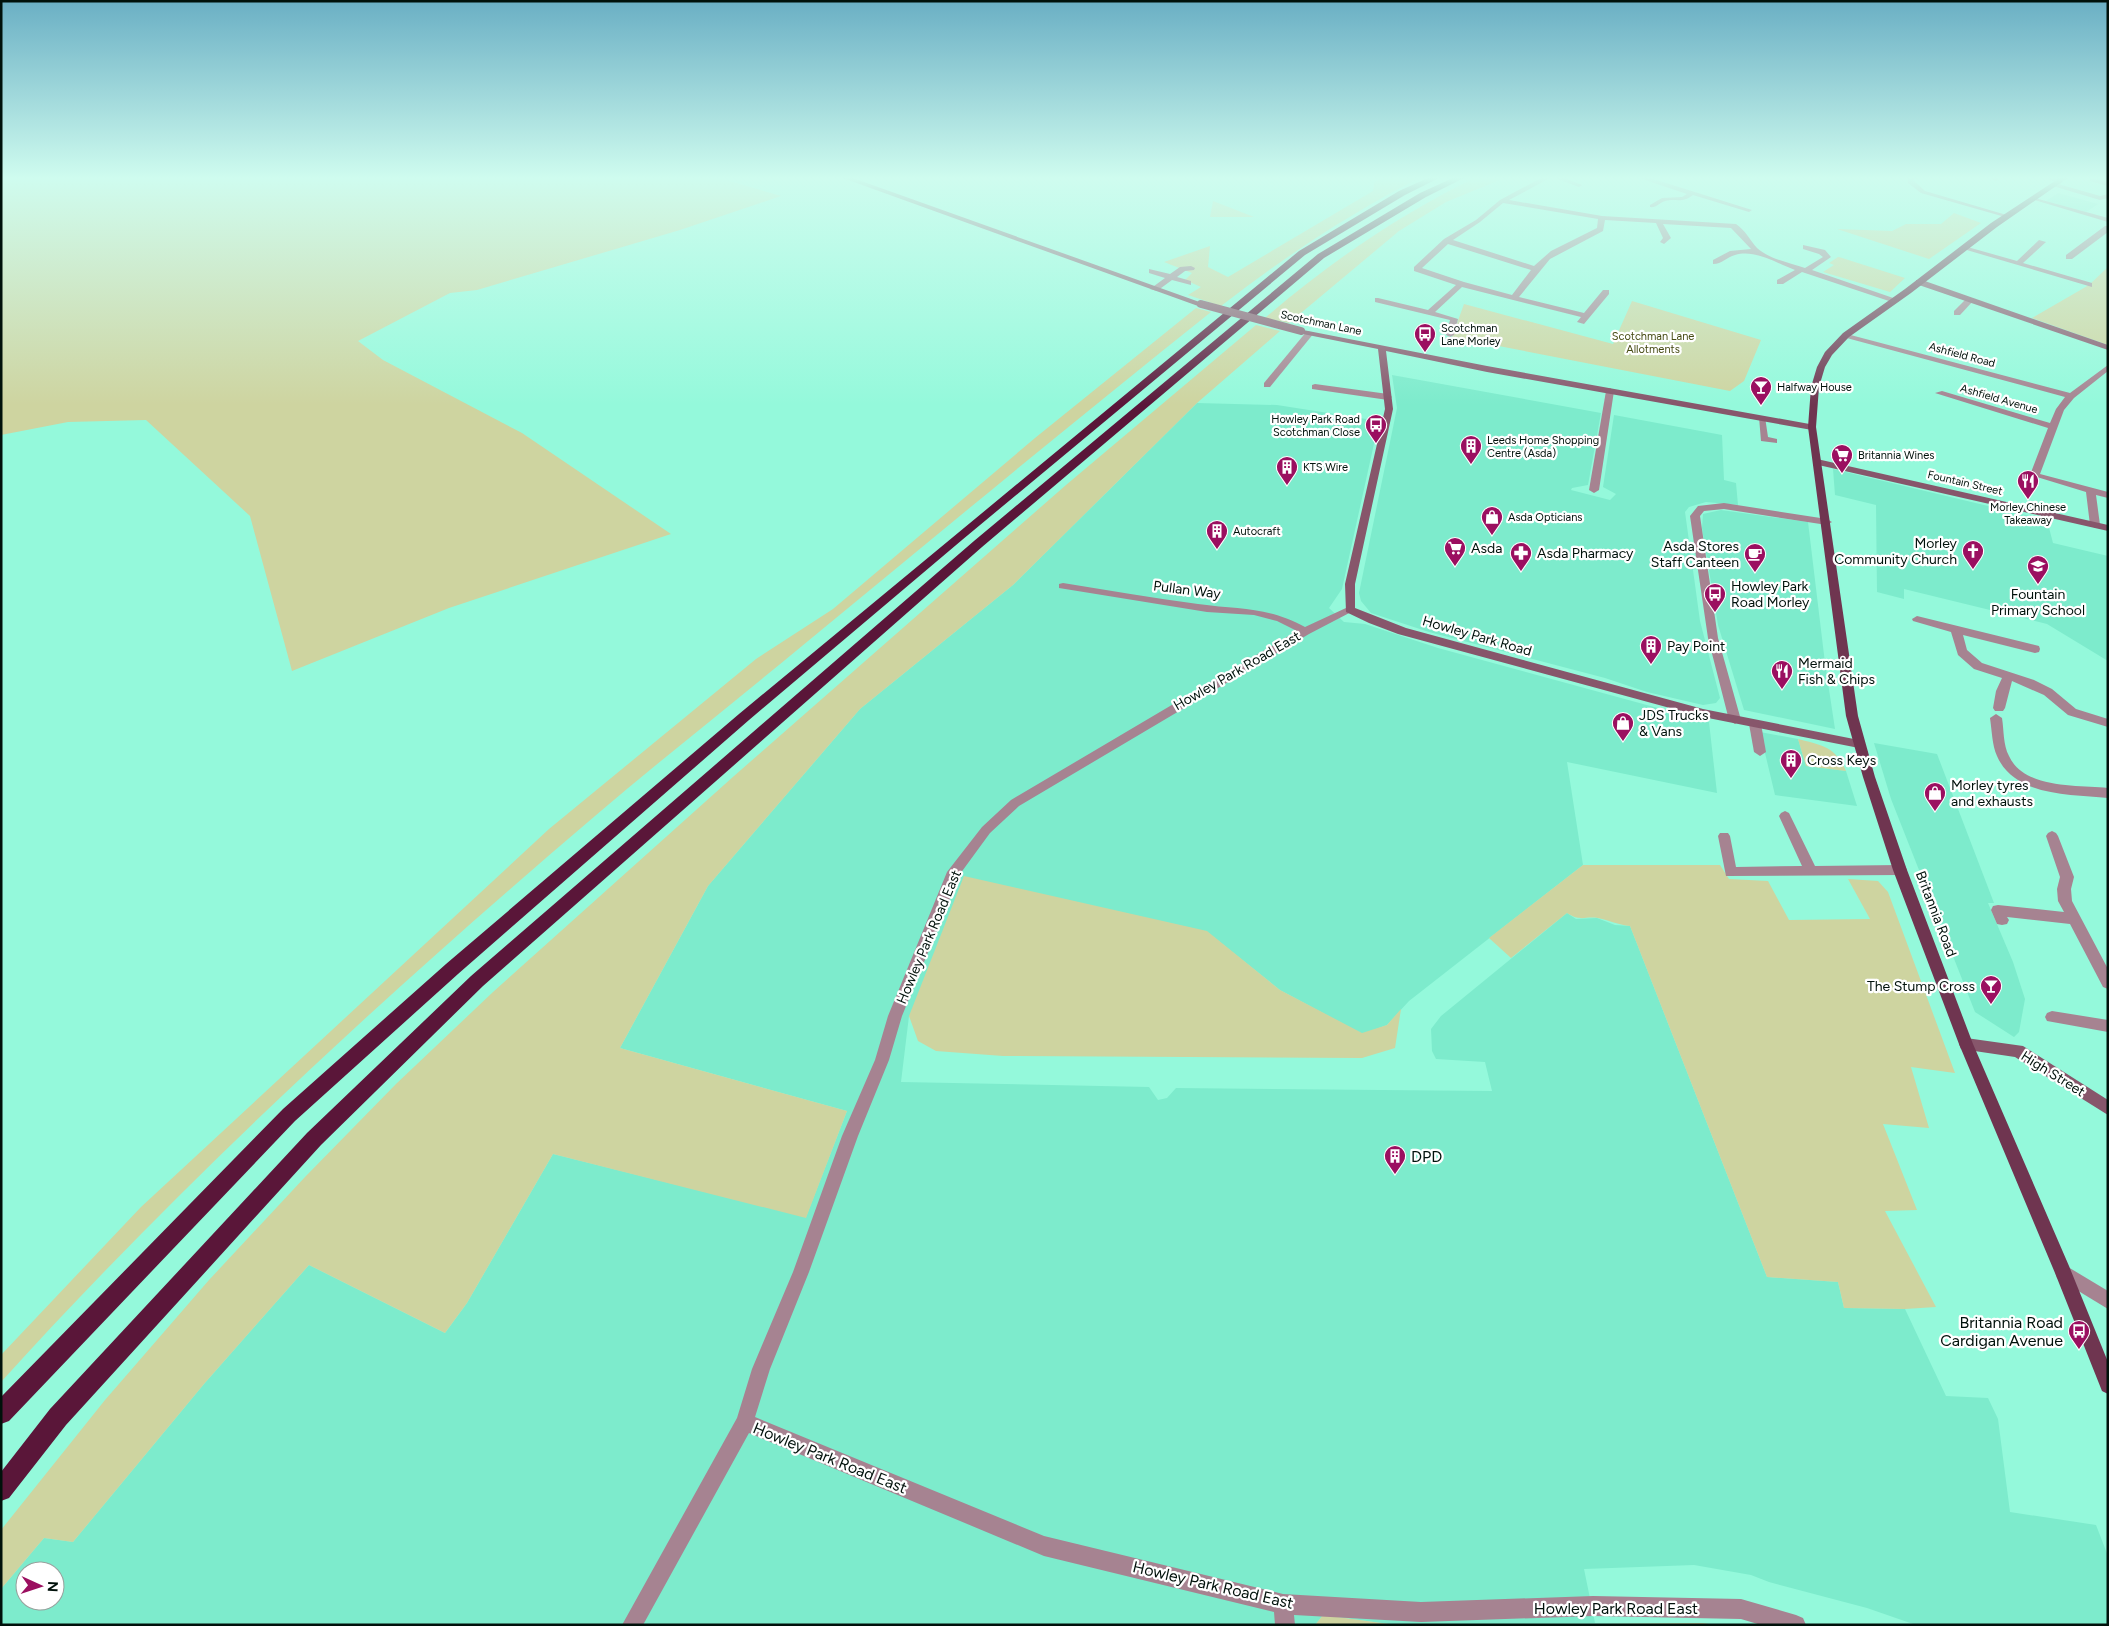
<svg xmlns="http://www.w3.org/2000/svg" width="2109" height="1626" font-family="Figtree,sans-serif">
<style>
.built{fill:#7debcc;fill-rule:evenodd}
.green{fill:#ced4a0}
.lines{fill:none;stroke-linecap:round;stroke-linejoin:round}
.street{fill:#a68391;fill-rule:evenodd}
.secondary{fill:#87566b;fill-rule:evenodd}
.primary{fill:#6f3550;fill-rule:evenodd}
.highway{fill:#5a1639;fill-rule:evenodd}
.secondary-bridge{stroke:#87566b;stroke-width:8}
.labels{text-anchor:middle;dominant-baseline:central;stroke-width:4.5;stroke-linejoin:round;paint-order:stroke}
.far-street-label{font-size:11px;fill:#00110b;stroke:#fff}
.far-poi-label{font-size:11px;fill:#00110b;stroke:#fff;text-anchor:start}
.far-park-label{font-size:11px;fill:#464a13;stroke:#fff}
.poi-label{font-size:14px;fill:#00110b;stroke:#fff;text-anchor:start}
.street-label{font-size:14px;fill:#00110b;stroke:#fff}
.near-poi-label{font-size:16px;fill:#00110b;stroke:#fff;text-anchor:start}
.near-street-label{font-size:16px;fill:#00110b;stroke:#fff}
</style>
<rect width="100%" height="100%" fill="#94f9db"/>
<g class="built">
<path d="M2058,193L2098,204L2086,212L2046,201Z"/>
<path d="M1392,375L1601,413L1588,485L1572,488L1571,490L1610,500L1616,494L1603,487L1614,415L1722,435L1724,480L1736,483L1738,505L1706,502L1689,507L1685,512L1700,621L1720,698L1716,703L1703,705L1647,692L1605,678L1429,632L1371,613L1361,601L1359,593L1397,408Z"/>
<path d="M1197,403L1277,405L1379,421L1342,589L1329,608L1344,622L1365,624L1438,648L1709,722L1717,793L1567,762L1583,865L1409,1001L1387,1025L1362,1034L1280,990L1206,931L909,1016L901,1082L1149,1087L1158,1100L1167,1098L1176,1088L1492,1091L1485,1062L1436,1059L1432,1051L1431,1029L1441,1016L1567,913L1576,919L1597,918L1615,925L1630,926L1767,1277L1838,1282L1844,1308L1905,1309L1946,1396L1988,1398L1998,1419L2010,1512L2096,1525L2108,1556V1625H1916L1867,1608L1769,1582L1751,1575L1694,1565L1584,1569L1595,1623L1396,1625L1323,1615L1315,1625H1V1589L44,1538L73,1542L204,1384L309,1265L445,1333L467,1303L553,1154L806,1217L847,1111L620,1048L708,886L860,709L1013,585ZM25,1571H55V1601H25Z"/>
<path d="M1833,469L2047,520L2053,543L2108,556V661L2047,624L1904,589V599L1877,592L1876,505L1835,495Z"/>
<path d="M1721,510L1808,522L1825,663L1835,729L1744,710L1718,625L1702,528L1703,514Z"/>
<path d="M1760,732L1798,739L1806,766L1846,771L1857,806L1775,795Z"/>
<path d="M1874,743L1937,754L1994,903H1988L2013,962L2025,999L2019,1032L2014,1037L1975,1012L1891,799Z"/>
</g>
<g class="green">
<path d="M1,177H716L781,196L680,230L477,290L450,293L358,341L383,360L522,433L671,534L449,608L292,671L250,516L146,420L68,422L1,435Z"/>
<path d="M1380,177H1421C1349,214 1284,257 1221,306L1188,295L1201,287L1185,280L1192,273L1164,262L1210,246L1208,267L1228,277L1373,191L1374,183Z"/>
<path d="M1477,177H1507L1446,202L1399,231L1289,323L1265,318C1330,262 1400,214 1477,177Z"/>
<path d="M1213,201L1254,217H1210Z"/>
<path d="M1954,213L1981,223L1929,259L1837,229L1892,231L1906,224H1941Z"/>
<path d="M1838,257H1839L1905,278L1890,292L1823,272L1834,265L1829,263Z"/>
<path d="M2108,267V345L2032,318L2089,285Z"/>
<path d="M1632,301L1761,340L1744,381L1730,391L1452,337L1464,304L1613,344Z"/>
<path d="M1196,308L1211,312C1073,422 938,534 802,646C733,703 663,758 595,816C387,993 184,1180 1,1382V1355L141,1207L549,829L756,659L833,609L1035,438Z"/>
<path d="M1256,325L1280,331L1197,403L1013,585L860,709L708,886L620,1048L847,1111L806,1218L553,1154L467,1303L445,1333L309,1265L204,1384L73,1542L44,1538L1,1589V1530L105,1400L209,1280L305,1177L396,1084L493,992L734,776L1066,485Z"/>
<path d="M1798,739C1822,745 1836,747 1846,771L1806,766Z"/>
<path d="M1583,865H1720L1729,879L1768,881L1789,920L1870,919L1848,879L1878,881L1888,892L1955,1073L1911,1067L1929,1128L1883,1124L1917,1210L1885,1211L1936,1307L1905,1309L1844,1308L1838,1282L1767,1277L1630,926C1618,925 1609,920 1598,918C1584,916 1581,922 1567,913L1511,958L1489,938Z"/>
<path d="M964,876L1207,931L1280,990L1362,1033L1387,1025L1401,1009L1395,1048L1362,1058L1003,1056L936,1051L918,1041L909,1016Z"/>
<path d="M1323,1615L1396,1625H1315Z"/>
<path d="M1702,1623L1716,1625H1498Z"/>
</g>
<g class="lines">
<g class="street">
<path d="M1543,177H1562L1582,185L1579,187L1552,177L1509,200L1602,216L1736,224C1745,230 1750,240 1757,248C1769,259 1790,263 1805,268L1823,257L1819,254L1803,249V245L1825,250L1831,257L1812,270L1899,300L1892,302L1802,272L1783,284H1777V280L1795,270C1776,263 1755,249 1735,255C1727,257 1722,264 1713,264V260L1730,251L1751,249L1731,228L1663,224L1671,238L1664,244L1660,242L1663,238L1656,223L1605,220L1603,231L1550,259L1519,297L1584,313L1603,290H1609V294L1584,324L1577,322L1581,317L1462,287L1435,312L1458,319L1454,335L1450,337L1446,335L1450,320L1375,302V298H1378L1428,310L1456,285L1414,271V267L1444,239L1476,220L1500,200ZM1503,203L1598,219L1597,228L1551,251L1534,266L1453,240L1480,222ZM1448,244L1531,270L1512,295L1464,282L1422,268Z"/>
<path d="M1636,177H1647L1752,210L1749,212L1693,195C1681,204 1677,198 1665,201C1659,203 1656,208 1650,207V205L1662,198L1682,197L1687,194Z"/>
<path d="M1902,177H1930L1914,179V181L1925,191L2010,216L2005,217L1921,193L1908,183V179Z"/>
<path d="M1987,177H1997L1999,179L1996,181Z"/>
<path d="M2042,177H2052L2063,182L2060,184Z"/>
<path d="M2092,178L2108,182V186L2090,181L2089,180Z"/>
<path d="M2055,183L2100,196L2108,194V198L2100,200L2053,186L2052,185Z"/>
<path d="M2031,197L2108,218V222L2031,199Z"/>
<path d="M2105,226H2108V232L2072,259H2066V255Z"/>
<path d="M2039,240L2046,242L2023,263L2092,283V287L1960,248L1964,246L2017,261Z"/>
<path d="M1191,266L1195,268L1194,270L1185,271L1177,277L1191,281V285L1172,280L1157,291L1150,289L1165,278L1149,273V269L1170,274L1180,267Z"/>
<path d="M1967,298L1974,300L1960,315H1954V311Z"/>
<path d="M1307,331L1314,333L1270,387H1264V383Z"/>
<path d="M1843,333L2070,393L2108,365V371L2074,398L2064,410L2040,474L2108,492V498L2096,495L2100,525L2098,527L2095,528L2090,525L2086,492L2030,475L2048,428L1935,393L1942,391L2050,423L2056,409L2065,397L1843,337Z"/>
<path d="M1315,384L1388,394L1392,397L1388,400L1312,389V385Z"/>
<path d="M1610,388L1614,391L1599,490L1594,493L1589,490L1606,391Z"/>
<path d="M1759,417H1765L1768,437L1777,439V443L1761,441Z"/>
<path d="M1724,503L1827,519L1832,522L1827,525L1724,509L1704,511L1700,516L1718,638L1741,720L1735,724L1729,720L1708,638L1690,516L1698,506Z"/>
<path d="M1063,583C1108,590 1153,598 1198,604C1241,610 1265,606 1305,627L1346,608H1354L1355,610L1309,634L1019,806L990,833L960,874L902,1016L889,1060L858,1136L809,1272L770,1369L755,1417L1044,1536L1283,1594L1421,1602L1593,1596L1741,1599L1796,1615L1803,1618L1806,1625H1761L1741,1619L1593,1616L1421,1622L1294,1615L1295,1625H1275L1274,1612L1044,1556L749,1433L643,1625H622L737,1418L752,1369L793,1272L842,1136L875,1060L888,1016L947,872L982,827L1011,800L1297,631L1277,621L1254,615L1207,612L1059,588V584Z"/>
<path d="M1917,616L2039,646L2040,649L2039,652L2035,653L1963,635L1967,650L1982,663L2034,680L2052,689L2076,709L2108,719V727L2068,715L2044,695L2012,681L2005,708L2003,711H1995L1993,708L1996,691L2002,678L1974,669L1958,655L1951,632L1913,621L1912,619Z"/>
<path d="M1996,714L2002,718C2004,730 2003,745 2009,756C2024,789 2077,785 2108,788V798C2071,794 2015,797 1997,756C1992,745 1992,731 1990,718Z"/>
<path d="M1755,720L1761,724L1766,752L1760,756L1754,752L1749,724Z"/>
<path d="M1785,811L1789,813L1815,866L1900,865L1905,866L1907,870L1905,874L1900,875L1726,876L1718,836L1720,833H1728L1730,836L1736,867L1802,866L1779,816L1781,813Z"/>
<path d="M2052,831L2056,833L2058,836L2074,877L2071,889L2072,901L2108,969V989L2103,987L2070,924L2007,917L2009,920L2007,924L2002,925L1997,924L1991,910L1993,906L1998,905L2064,912L2058,901L2057,889L2060,877L2046,836L2048,833Z"/>
<path d="M2052,1011L2108,1020V1032L2047,1021L2045,1017L2047,1013Z"/>
<path d="M2063,1264L2108,1291V1309L2057,1278L2055,1272L2057,1266Z"/>
</g>
<g class="secondary">
<path d="M840,177H850L1205,304L1198,306Z"/>
<path d="M1916,280H1922L2108,345V350L1916,284Z"/>
<path d="M1298,329L1487,366L1815,425L1816,427L1812,430L1487,372L1386,351L1393,409L1355,584V608L1406,628L1703,709L1859,740L1865,744L1863,747L1859,748L1703,717L1398,634L1369,623L1346,612L1345,584L1385,409L1378,349L1298,333Z"/>
<path d="M1817,459L2108,525V531L1814,464V460Z"/>
<path d="M1966,1038L2023,1046L2108,1100V1115L2015,1057L1961,1049L1959,1044L1961,1039Z"/>
</g>
<path class="primary" d="M2061,177H2069L1997,227L1911,293L1849,337L1832,355L1825,367L1819,387L1816,427L1858,716L1875,777L1907,870L1973,1044L2069,1266L2108,1362V1394L2102,1391L2055,1273L1959,1044L1893,870L1863,777L1846,716L1808,427L1811,387L1817,367L1825,352L1843,333L1905,289L1991,223Z"/>
<g class="highway">
<path d="M1430,177H1441L1405,195L1305,255L962,540L749,720L458,974L295,1121L9,1421L1,1424V1397L283,1109L446,964L739,714L1299,251L1399,191Z"/>
<path d="M1455,177H1466L1426,197L1324,258L982,547L483,986L321,1145L66,1425L9,1498L1,1501V1472L50,1409L307,1133L471,976L974,541L1318,254L1420,193Z"/>
</g>
<path class="secondary-bridge" d="M1201,304L1301,331"/>
</g>
<linearGradient id="sky" x2="0" y2="1"><stop stop-color="#6aafc4"/><stop offset="0.44" stop-color="#cffcef"/><stop offset="1" stop-color="#cffcef" stop-opacity="0"/></linearGradient>
<rect width="2109" height="405" fill="url(#sky)"/>
<defs>
<g id="bus-pin" transform="scale(1.125)"><path d="M0 17L-7.5 6A9.5 9.5 0 1 1 7.5 6Z" fill="#9b0f60" stroke="#fff"/><path d="M-5-6H5V4H4V6H2V4H-2V6H-4V4H-5ZM-3.5-4V0h7V-4ZM-3.5 1.2v1.5H-2V1.2ZM2 1.2v1.5H3.5V1.2Z" fill="#fff"/></g>
<g id="bar-pin" transform="scale(1.125)"><path d="M0 17L-7.5 6A9.5 9.5 0 1 1 7.5 6Z" fill="#9b0f60" stroke="#fff"/><path d="M-6-5H6L.8 .8V4.5H3.5V6h-7V4.5H-.8V.8Z" fill="#fff"/></g>
<g id="building-pin" transform="scale(1.125)"><path d="M0 17L-7.5 6A9.5 9.5 0 1 1 7.5 6Z" fill="#9b0f60" stroke="#fff"/><path d="M-4-6H4V6H1V3H-1V6H-4ZM-2.5-4.3h1.7v1.8h-1.7ZM.8-4.3h1.7v1.8H.8ZM-2.5-1h1.7V.8h-1.7ZM.8-1h1.7V.8H.8Z" fill="#fff"/></g>
<g id="supermarket-pin" transform="scale(1.125)"><path d="M0 17L-7.5 6A9.5 9.5 0 1 1 7.5 6Z" fill="#9b0f60" stroke="#fff"/><path d="M-6-5.5h2.5l.6 2H6L4.5 2H-2.5L-4.4-4H-6ZM-1.5 3.2a1.3 1.3 0 1 0 .1 0ZM3 3.2a1.3 1.3 0 1 0 .1 0Z" fill="#fff"/></g>
<g id="restaurant-pin" transform="scale(1.125)"><path d="M0 17L-7.5 6A9.5 9.5 0 1 1 7.5 6Z" fill="#9b0f60" stroke="#fff"/><path d="M-5-6h1v4h1v-4h1v4h1v-4h1v5L-1.5 .5V6h-2V.5L-5-1ZM5-6V6H3V1.5H1.5Q1.5-4 5-6Z" fill="#fff"/></g>
<g id="shop-pin" transform="scale(1.125)"><path d="M0 17L-7.5 6A9.5 9.5 0 1 1 7.5 6Z" fill="#9b0f60" stroke="#fff"/><path d="M-5-2.5h2.3a2.7 3.5 0 0 1 5.4 0H5L5.5 6h-11ZM-1.5-2.5h3a1.5 2.3 0 0 0-3 0Z" fill="#fff"/></g>
<g id="church-pin" transform="scale(1.125)"><path d="M0 17L-7.5 6A9.5 9.5 0 1 1 7.5 6Z" fill="#9b0f60" stroke="#fff"/><path d="M-1.2-6h2.4v3.5h3.3v2.4h-3.3V6h-2.4V-.1h-3.3v-2.4h3.3Z" fill="#fff"/></g>
<g id="pharmacy-pin" transform="scale(1.125)"><path d="M0 17L-7.5 6A9.5 9.5 0 1 1 7.5 6Z" fill="#9b0f60" stroke="#fff"/><path d="M-2-6h4v4h4v4h-4v4h-4v-4h-4v-4h4Z" fill="#fff"/></g>
<g id="cafe-pin" transform="scale(1.125)"><path d="M0 17L-7.5 6A9.5 9.5 0 1 1 7.5 6Z" fill="#9b0f60" stroke="#fff"/><path d="M-5.5-4.5H6V0H3Q3 3.5 0 3.5H-2.5Q-5.5 3.5-5.5 0ZM3-3.2v2h1.7v-2ZM-6 4.5H4V6H-6Z" fill="#fff"/></g>
<g id="school-pin" transform="scale(1.125)"><path d="M0 17L-7.5 6A9.5 9.5 0 1 1 7.5 6Z" fill="#9b0f60" stroke="#fff"/><path d="M0-5L7-2L0 1L-7-2ZM-4 1L0 2.5L4 1V4Q0 6-4 4Z" fill="#fff"/></g>
</defs>
<g fill-rule="evenodd">
<use href="#bus-pin" x="1425" y="334"/>
<use href="#bar-pin" x="1761" y="387"/>
<use href="#bus-pin" x="1376" y="425"/>
<use href="#building-pin" x="1471" y="446"/>
<use href="#supermarket-pin" x="1842" y="455"/>
<use href="#building-pin" x="1287" y="467"/>
<use href="#restaurant-pin" x="2028" y="481"/>
<use href="#shop-pin" x="1492" y="517"/>
<use href="#building-pin" x="1217" y="531"/>
<use href="#supermarket-pin" x="1455" y="548"/>
<use href="#church-pin" x="1973" y="551"/>
<use href="#pharmacy-pin" x="1521" y="553"/>
<use href="#cafe-pin" x="1755" y="554"/>
<use href="#school-pin" x="2038" y="566"/>
<use href="#bus-pin" x="1715" y="594"/>
<use href="#building-pin" x="1651" y="646"/>
<use href="#restaurant-pin" x="1782" y="671"/>
<use href="#shop-pin" x="1623" y="723"/>
<use href="#building-pin" x="1791" y="760"/>
<use href="#shop-pin" x="1935" y="793"/>
<use href="#bar-pin" x="1991" y="986"/>
<use href="#building-pin" x="1395" y="1156"/>
<use href="#bus-pin" x="2079" y="1331"/>
</g>
<g class="labels">
<g class="far-street-label">
<text transform="translate(1321 323) rotate(12)">Scotchman Lane</text>
<text transform="translate(1962 355) rotate(15)">Ashfield Road</text>
<text transform="translate(1999 399) rotate(16)">Ashfield Avenue</text>
<text transform="translate(1965 483) rotate(13)">Fountain Street</text>
</g>
<g class="far-poi-label">
<text x="1441" y="328">Scotchman<tspan x="1441" dy="13">Lane Morley</tspan></text>
<text x="1777" y="387">Halfway House</text>
<text x="1360" y="419" text-anchor="end">Howley Park Road<tspan x="1360" dy="13">Scotchman Close</tspan></text>
<text x="1487" y="440">Leeds Home Shopping<tspan x="1487" dy="13">Centre (Asda)</tspan></text>
<text x="1858" y="455">Britannia Wines</text>
<text x="1303" y="467">KTS Wire</text>
<text x="2028" y="507" text-anchor="middle">Morley Chinese<tspan x="2028" dy="13">Takeaway</tspan></text>
<text x="1508" y="517">Asda Opticians</text>
<text x="1233" y="531">Autocraft</text>
</g>
<g class="far-park-label">
<text x="1653" y="336">Scotchman Lane<tspan x="1653" dy="13">Allotments</tspan></text>
</g>
<g class="poi-label">
<text x="1957" y="543" text-anchor="end">Morley<tspan x="1957" dy="16">Community Church</tspan></text>
<text x="1739" y="546" text-anchor="end">Asda Stores<tspan x="1739" dy="16">Staff Canteen</tspan></text>
<text x="1471" y="548">Asda</text>
<text x="1537" y="553">Asda Pharmacy</text>
<text x="1731" y="586">Howley Park<tspan x="1731" dy="16">Road Morley</tspan></text>
<text x="2038" y="594" text-anchor="middle">Fountain<tspan x="2038" dy="16">Primary School</tspan></text>
<text x="1667" y="646">Pay Point</text>
<text x="1798" y="663">Mermaid<tspan x="1798" dy="16">Fish &amp; Chips</tspan></text>
<text x="1639" y="715">JDS Trucks<tspan x="1639" dy="16">&amp; Vans</tspan></text>
<text x="1807" y="760">Cross Keys</text>
<text x="1951" y="785">Morley tyres<tspan x="1951" dy="16">and exhausts</tspan></text>
<text x="1975" y="986" text-anchor="end">The Stump Cross</text>
</g>
<g class="street-label">
<text transform="translate(1187 590) rotate(7)">Pullan Way</text>
<text transform="translate(1477 636) rotate(16)">Howley Park Road</text>
<text transform="translate(1237 671) rotate(-30)">Howley Park Road East</text>
<text transform="translate(1936 914) rotate(69)">Britannia Road</text>
<text transform="translate(929 937) rotate(-67)">Howley Park Road East</text>
<text transform="translate(2053 1074) rotate(32)">High Street</text>
</g>
<g class="near-poi-label">
<text x="1411" y="1156">DPD</text>
<text x="2063" y="1322" text-anchor="end">Britannia Road<tspan x="2063" dy="18">Cardigan Avenue</tspan></text>
</g>
<g class="near-street-label">
<text transform="translate(830 1458) rotate(22)">Howley Park Road East</text>
<text transform="translate(1213 1585) rotate(13)">Howley Park Road East</text>
<text x="1616" y="1608">Howley Park Road East</text>
</g>
</g>
<rect width="2109" height="1626" fill="none" stroke="#00110b" stroke-width="5"/>
<g transform="translate(40 1586) rotate(93)"><circle r="24" fill="#ffffff" stroke="#99a09d"/>
<path d="M0-4L9 19L0 12L-9 19Z" fill="#9b0f60"/>
<text y="-8" font-size="14" font-weight="bold" text-anchor="middle" fill="#00110b">N</text>
</g>
</svg>
